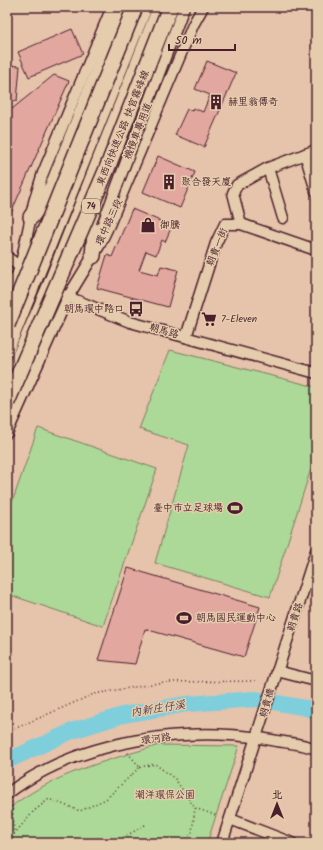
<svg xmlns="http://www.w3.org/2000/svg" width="323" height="850" font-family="Kalam,'LXGW WenKai TC',sans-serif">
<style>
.green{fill:#acd997;stroke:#7b7c61}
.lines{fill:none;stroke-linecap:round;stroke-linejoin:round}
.river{stroke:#7fcedc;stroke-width:16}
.building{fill:#e2a8a0;stroke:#4a1f2b}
.minor-casing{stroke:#4a1f2b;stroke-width:13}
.highway-casing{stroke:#4a1f2b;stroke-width:18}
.path{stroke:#4a1f2b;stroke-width:1.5;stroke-dasharray:1 3;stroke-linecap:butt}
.minor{stroke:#e5ccad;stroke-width:10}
.highway{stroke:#e5ccad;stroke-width:15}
.minor-bridge-casing{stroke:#4a1f2b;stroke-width:13;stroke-linecap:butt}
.highway-bridge-casing{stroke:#4a1f2b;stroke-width:18;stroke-linecap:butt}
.minor-bridge{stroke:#e5ccad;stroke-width:10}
.highway-bridge{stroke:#e5ccad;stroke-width:15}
.labels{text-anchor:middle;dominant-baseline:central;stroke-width:3;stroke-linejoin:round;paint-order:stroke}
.shield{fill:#e5ccad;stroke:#785352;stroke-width:1}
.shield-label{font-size:9px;font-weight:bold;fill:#4a1f2b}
.poi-label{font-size:10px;fill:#4a1f2b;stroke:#e5ccad;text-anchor:start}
.street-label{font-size:10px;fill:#4a1f2b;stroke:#e5ccad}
.park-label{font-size:10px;fill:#543236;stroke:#e5ccad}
.water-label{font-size:11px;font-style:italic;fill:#523946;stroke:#e5ccad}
</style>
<rect width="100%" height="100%" fill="#e6c3ab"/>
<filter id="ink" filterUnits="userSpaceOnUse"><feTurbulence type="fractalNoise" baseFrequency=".025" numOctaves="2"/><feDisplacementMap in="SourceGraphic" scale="8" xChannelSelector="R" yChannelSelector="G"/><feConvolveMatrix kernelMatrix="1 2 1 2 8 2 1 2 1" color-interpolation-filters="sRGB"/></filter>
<g filter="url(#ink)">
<g class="green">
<path d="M170,350L316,387V453L270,597L155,563L189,445L139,429Z"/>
<path d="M38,428L157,469L103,626L7,594V517Z"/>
<path d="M159,745L239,746L207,843H7V810C51,774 106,761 159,745Z"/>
</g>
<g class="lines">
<path class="river" d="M7,761L72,731L123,715L187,704L256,699L306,708L316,711"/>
</g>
<g class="building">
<path d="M72,29L83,54L29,77L18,52Z"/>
<path d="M207,61L236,73L204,147L175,135L187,109L192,111L193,108L203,112L210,95L195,89Z"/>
<path d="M7,65L20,66L17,101L7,100Z"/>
<path d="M54,75L69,81L7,222V113Z"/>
<path d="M158,156L195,172L180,208L143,192Z"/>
<path d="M132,209L172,226L165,242L162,240L156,255L146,251L139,270L158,275L161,266L178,270L168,307L97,288L107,255L112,257Z"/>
<path d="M128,568L260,607L244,657L145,629L135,664L98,660Z"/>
</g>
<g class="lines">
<g class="minor-casing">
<g id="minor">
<path d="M305,154L316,191"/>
<path d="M268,168L283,218"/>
<path d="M241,224L233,193L237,185L268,168L316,150"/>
<path d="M7,257L32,276"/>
<path d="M63,295L130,322L316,373"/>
<path d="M7,297L20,268L34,202L43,173L112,7"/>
<path d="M186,337L216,243L225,224H241L316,250"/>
<path d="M7,354L147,7"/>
<path d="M7,380L47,287L158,7"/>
<path d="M7,433L68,297L99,246L109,225L193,25L203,7"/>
<path d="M277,671L316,681"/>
<path d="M7,794C79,739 190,724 277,741C290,743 304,744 316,749"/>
<path d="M230,819L292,843"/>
<path d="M222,843L316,551"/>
</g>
</g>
<g class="highway-casing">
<g id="highway">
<path d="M31,217L52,188L124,7"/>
<path d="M93,256L96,220"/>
</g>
</g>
<g class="path">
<path d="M7,732L94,694L164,682L258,681"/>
<path d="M140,767L155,764L175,779L195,808L218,816"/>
<path d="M14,834L34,811L49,799L80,811L106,799L140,767L127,752"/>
<path d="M7,839L14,834L12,802"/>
<path d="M119,843V840L145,825"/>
<path d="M186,843L192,832L195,808"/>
</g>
<use href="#minor" class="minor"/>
<use href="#highway" class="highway"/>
<g class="minor-bridge-casing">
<path id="minor-bridge" d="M102,226L184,7"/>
</g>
<g class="highway-bridge-casing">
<g id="highway-bridge">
<path d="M7,325L135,7"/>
<path d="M7,402L106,171L170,7"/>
</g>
</g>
<use href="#minor-bridge" class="minor-bridge"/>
<use href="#highway-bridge" class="highway-bridge"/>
</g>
</g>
<defs>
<g id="building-bare" transform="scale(1.2)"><path d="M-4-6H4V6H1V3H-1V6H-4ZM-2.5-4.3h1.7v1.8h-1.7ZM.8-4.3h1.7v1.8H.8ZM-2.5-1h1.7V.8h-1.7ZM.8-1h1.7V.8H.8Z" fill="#4a1f2b" stroke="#e5ccad" stroke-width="2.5" paint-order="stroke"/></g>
<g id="shop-bare" transform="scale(1.2)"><path d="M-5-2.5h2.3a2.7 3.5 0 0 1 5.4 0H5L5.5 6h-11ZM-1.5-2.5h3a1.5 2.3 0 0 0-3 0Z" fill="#4a1f2b" stroke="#e5ccad" stroke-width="2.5" paint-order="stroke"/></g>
<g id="bus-bare" transform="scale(1.2)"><path d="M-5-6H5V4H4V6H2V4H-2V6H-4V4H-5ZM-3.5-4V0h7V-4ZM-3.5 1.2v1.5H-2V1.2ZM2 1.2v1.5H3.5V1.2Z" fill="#4a1f2b" stroke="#e5ccad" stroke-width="2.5" paint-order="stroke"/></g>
<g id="supermarket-bare" transform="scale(1.2)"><path d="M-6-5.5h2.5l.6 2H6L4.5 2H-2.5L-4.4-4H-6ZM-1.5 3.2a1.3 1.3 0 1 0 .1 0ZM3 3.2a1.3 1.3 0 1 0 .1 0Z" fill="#4a1f2b" stroke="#e5ccad" stroke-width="2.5" paint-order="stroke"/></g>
<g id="stadium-bare" transform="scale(1.2)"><path d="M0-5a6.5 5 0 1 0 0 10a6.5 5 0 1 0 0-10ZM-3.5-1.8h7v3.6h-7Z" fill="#4a1f2b" stroke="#e5ccad" stroke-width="2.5" paint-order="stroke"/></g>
</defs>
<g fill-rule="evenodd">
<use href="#building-bare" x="216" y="102"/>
<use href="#building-bare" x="169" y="182"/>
<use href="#shop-bare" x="148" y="225"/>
<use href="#bus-bare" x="136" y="309"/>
<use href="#supermarket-bare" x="209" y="319"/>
<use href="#stadium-bare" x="235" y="508"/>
<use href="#stadium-bare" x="184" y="618"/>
</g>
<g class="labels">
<rect class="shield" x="82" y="199" width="18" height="14" rx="3"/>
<g class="shield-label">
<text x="91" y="206">74</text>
</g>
<g class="poi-label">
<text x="228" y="102">赫里翁傳奇</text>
<text x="181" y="182">聚合發天廈</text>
<text x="160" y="225">御騰</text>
<text x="124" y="309" text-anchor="end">朝馬環中路口</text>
<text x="221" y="319">7-Eleven</text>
<text x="223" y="508" text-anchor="end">臺中市立足球場</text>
<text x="196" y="618">朝馬國民運動中心</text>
</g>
<g class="street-label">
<text transform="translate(123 128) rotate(-68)">東西向快速公路 快官霧峰線</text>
<text transform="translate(138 131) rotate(-69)">機慢車專用道</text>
<text transform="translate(109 222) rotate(-65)">環中路三段</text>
<text transform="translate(217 247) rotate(-68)">朝貴一街</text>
<text transform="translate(164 331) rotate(16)">朝馬路</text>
<text transform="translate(295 617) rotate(-72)">朝貴路</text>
<text transform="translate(267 703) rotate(-74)">朝貴橋</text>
<text transform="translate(156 739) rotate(-7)">環河路</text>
</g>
<g class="park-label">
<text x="165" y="795">潮洋環保公園</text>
</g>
<g class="water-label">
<text transform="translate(158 709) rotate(-9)">內新庄仔溪</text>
</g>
</g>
<rect width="323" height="850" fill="none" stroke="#e5ccad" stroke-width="24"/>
<rect x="12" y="12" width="299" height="826" fill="none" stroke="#4a1f2b" stroke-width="1.5" filter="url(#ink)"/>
<g transform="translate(277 804)" stroke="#e5ccad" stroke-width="3" paint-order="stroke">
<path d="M0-3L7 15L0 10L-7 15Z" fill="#4a1f2b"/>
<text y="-6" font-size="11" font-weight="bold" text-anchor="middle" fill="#4a1f2b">北</text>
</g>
<path d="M169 44v6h66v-6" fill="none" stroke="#4a1f2b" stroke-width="2"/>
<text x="175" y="44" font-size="12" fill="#4a1f2b" stroke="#e5ccad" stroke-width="3" paint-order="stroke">50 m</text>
</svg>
